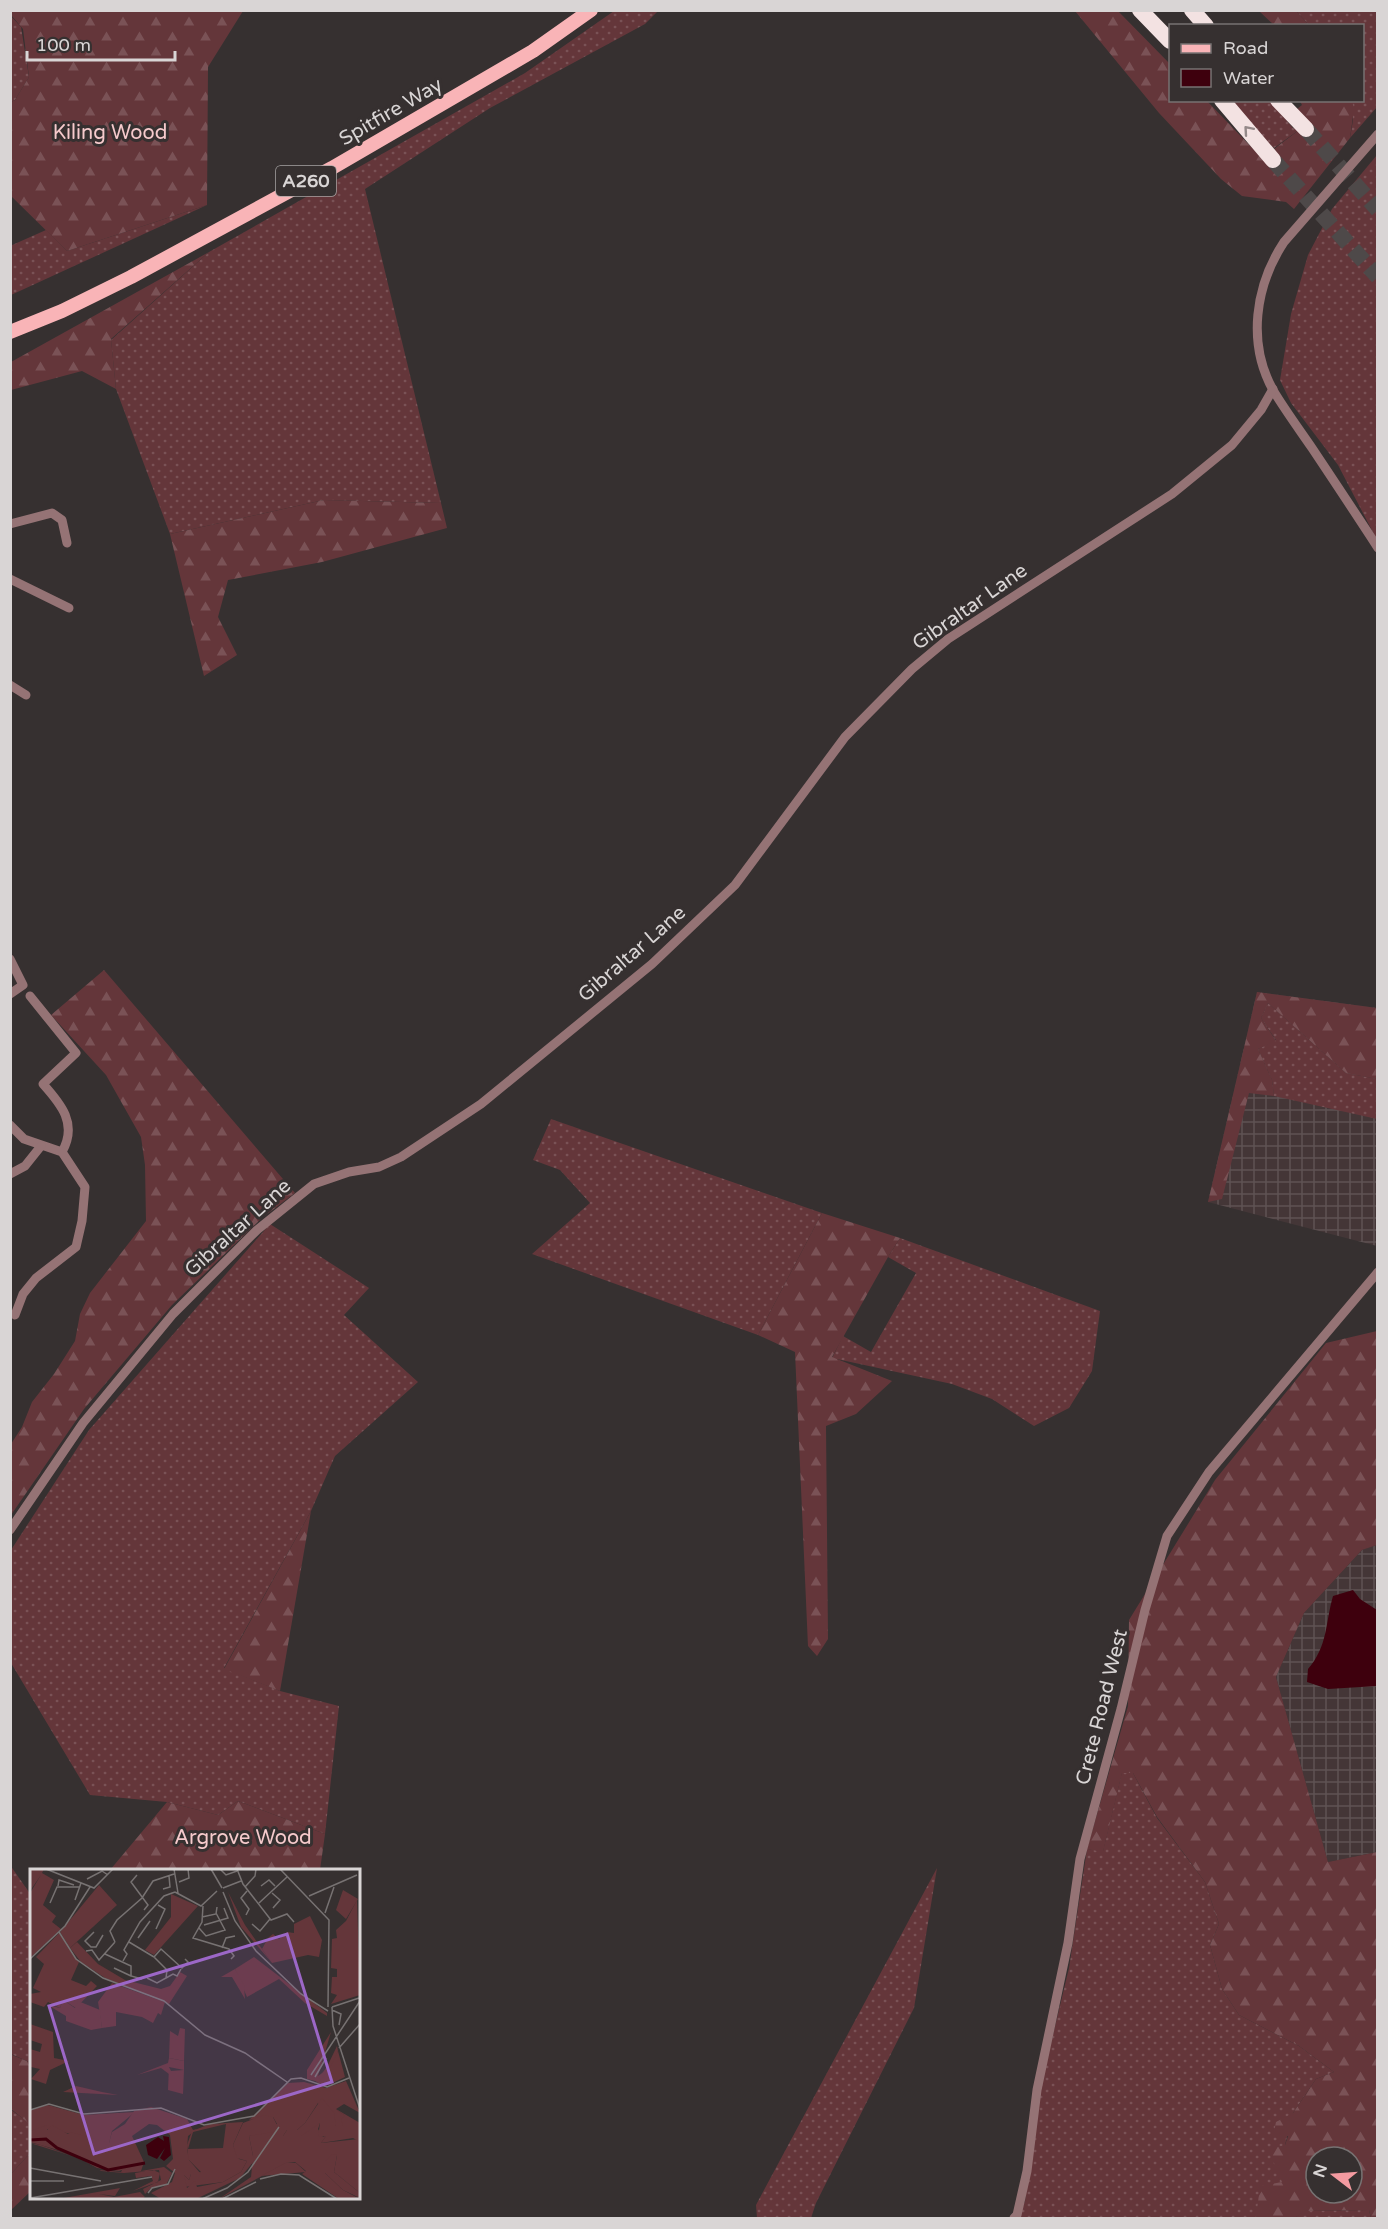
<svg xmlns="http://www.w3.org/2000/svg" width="1388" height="2229" font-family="'Varela Round',sans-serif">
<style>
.industrial{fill:url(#industrial-grid)}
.grass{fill:url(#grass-dots)}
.forest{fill:url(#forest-firs);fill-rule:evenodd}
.water{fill:#3e000d}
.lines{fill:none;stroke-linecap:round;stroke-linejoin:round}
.highway-tunnel{stroke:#4e4949;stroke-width:16;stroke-dasharray:16 8;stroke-linecap:butt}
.street{stroke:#957375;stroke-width:9}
.primary{stroke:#f9b4b7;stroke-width:14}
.highway{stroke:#f3e2e2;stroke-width:16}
.oneway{stroke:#948989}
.labels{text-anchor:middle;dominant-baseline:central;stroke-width:6;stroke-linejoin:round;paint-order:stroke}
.shield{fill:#363030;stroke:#a8a4a4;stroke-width:1.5}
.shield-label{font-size:18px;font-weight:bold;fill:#d9d5d5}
.street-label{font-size:20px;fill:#d9d5d5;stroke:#363030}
.park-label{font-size:20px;fill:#f6cacc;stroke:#363030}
.inset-river{fill:none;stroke:#3e000d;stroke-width:3}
.inset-road{fill:none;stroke:#777272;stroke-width:1.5}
.view{fill:#9c67c7;fill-opacity:0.15;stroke:#9c67c7;stroke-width:3}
.inset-edge{fill:none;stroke:#d9d5d5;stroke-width:3}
</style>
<defs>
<pattern id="industrial-grid" width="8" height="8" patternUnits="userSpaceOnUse" patternTransform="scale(1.5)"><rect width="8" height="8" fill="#443637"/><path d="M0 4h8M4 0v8" fill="none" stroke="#5e5253"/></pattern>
<pattern id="grass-dots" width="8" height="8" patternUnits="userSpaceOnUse" patternTransform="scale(1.5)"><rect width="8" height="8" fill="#64363a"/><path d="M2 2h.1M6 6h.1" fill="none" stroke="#7a5256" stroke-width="1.8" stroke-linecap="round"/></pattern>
<pattern id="forest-firs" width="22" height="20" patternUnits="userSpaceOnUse" patternTransform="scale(1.5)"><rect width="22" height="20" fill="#64363a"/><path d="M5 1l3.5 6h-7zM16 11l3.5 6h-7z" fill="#7a5256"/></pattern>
</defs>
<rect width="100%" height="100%" fill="#363030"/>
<g class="industrial">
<path d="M1257,992L1377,1008V1246L1208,1202Z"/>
<path d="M1377,1545V1852L1328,1862L1276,1677L1304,1613L1362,1550Z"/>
</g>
<g class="grass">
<path d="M614,11H658L645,24L490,108L365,189L441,503L324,500L170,534L116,389L111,340L209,252L525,73Z"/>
<path d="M1296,11H1377V107L1350,138L1353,120L1352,101L1362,100V26L1309,25Z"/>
<path d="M10,15L21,27L29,77L15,100L11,102Z"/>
<path d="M1233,101H1270L1293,128L1299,130L1274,148L1263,139Z"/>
<path d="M1377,155V540L1338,465L1291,403L1280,380L1291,314L1308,255L1332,209Z"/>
<path d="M207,205L11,295L10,246L46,230L67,251Z"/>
<path d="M1268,1003L1346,1073L1377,1079V1119L1274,1096L1272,1080L1258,1049L1276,1040L1261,1018Z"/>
<path d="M551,1119L822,1213L758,1335L532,1254L590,1203L560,1170L533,1160Z"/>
<path d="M270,1224L369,1288L344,1315L418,1382L335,1456L311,1511L224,1668L280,1691L339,1706L325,1834L238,1801L218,1815L167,1802L90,1795L11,1663V1550L89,1430Z"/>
<path d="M900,1238L1100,1311L1092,1371L1069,1408L1034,1426L992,1399L952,1384L832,1358L843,1336L871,1352L916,1273L888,1257Z"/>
<path d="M1122,1772L1133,1773L1157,1818L1205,1882L1219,1924L1210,1945L1222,1989L1239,2015L1299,2046L1334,2072L1316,2079L1293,2113L1285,2145L1283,2183L1258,2213L1256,2218H1019L1025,2201L1040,2089L1069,1968L1087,1849L1103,1851Z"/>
<path d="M10,1865L31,1895L32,2060L29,2062L11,2054Z"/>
<path d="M937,1868L914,2008L816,2203L811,2218H757L756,2205Z"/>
<path d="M10,2109L32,2125L31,2152L11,2174Z"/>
<path d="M1369,2210L1371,2218H1295L1303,2211Z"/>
</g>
<g class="forest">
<path d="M11,10L243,11L208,67L207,205L67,251L11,196V102L15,100L29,77L23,29L11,15Z"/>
<path d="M1075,11H1118L1170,64V100L1207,101L1260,156L1278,159L1274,149L1299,130L1297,109L1302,105L1300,101H1352L1354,109L1350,138L1294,209L1286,202L1242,196L1221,179L1159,113Z"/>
<path d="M1259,11H1296L1309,25H1274Z"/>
<path d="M209,252L111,339L116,389L82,371L11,390V362Z"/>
<path d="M324,500L441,503L447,528L322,562L228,580L218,617L237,655L204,676L170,534Z"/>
<path d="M104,970L295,1193L262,1218L172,1305L84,1409L11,1515V1444L22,1427L32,1402L54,1374L75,1341L80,1314L90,1293L146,1221L145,1165L141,1137L106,1075L51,1015Z"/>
<path d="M1257,992L1377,1008V1079L1346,1073L1268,1003L1261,1018L1276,1041L1258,1049L1272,1080L1274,1096L1249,1093L1222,1199L1208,1202Z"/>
<path d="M822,1213L900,1238L888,1257L832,1357L892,1381L856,1414L826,1426L828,1639L817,1656L808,1646L795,1352L758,1335Z"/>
<path d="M1377,1331V1545L1362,1550L1304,1613L1276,1677L1328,1862L1377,1852V2218H1371L1369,2210L1304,2211L1295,2218H1256L1260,2186L1282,2182L1271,2156L1274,2148L1285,2145L1288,2136L1273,2137L1276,2122L1293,2113L1316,2079L1334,2072L1299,2046L1239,2015L1222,1989L1210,1945L1219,1924L1205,1882L1157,1817L1133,1773H1122L1103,1852L1087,1849L1128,1706L1129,1620L1215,1480L1326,1343ZM1316,2157H1352V2193H1316Z"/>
<path d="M311,1511L280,1691L224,1669Z"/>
<path d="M238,1801L325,1834L320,1870H110L167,1802L218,1815Z"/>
<path d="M10,2054L29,2062L31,2060V2125L11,2109Z"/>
<path d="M31,2152V2191L11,2210V2174Z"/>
</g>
<path class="water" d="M1353,1590L1360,1599L1377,1610V1686L1328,1689L1307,1682L1308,1669C1328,1646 1325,1624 1333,1596Z"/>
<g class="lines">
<g class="highway-tunnel">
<path d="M1306,129L1378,210"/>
<path d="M1273,160L1378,277"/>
</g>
<g class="street">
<path d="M1378,134L1284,242C1255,286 1247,343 1273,390C1285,410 1299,429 1312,448C1334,481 1356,514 1378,548"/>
<path d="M10,524L52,513L62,520L67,543"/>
<path d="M10,579L69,608"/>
<path d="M10,685L26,695"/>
<path d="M10,959L23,985L10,994"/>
<path d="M30,996L76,1053L43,1084C61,1104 78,1124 62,1152"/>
<path d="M10,1125L24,1139L62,1152L85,1187L82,1221L76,1247L36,1278L23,1294L15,1315"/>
<path d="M10,1174L25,1166L41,1146"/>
<path d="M10,1530L83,1423L173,1314L257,1230L314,1184L349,1172L379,1167L401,1157L481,1104L652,964L735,885L845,737L912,669L948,639L1172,494L1232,445L1261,410L1273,389"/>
<path d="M1014,2218L1017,2215L1027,2171L1037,2090L1068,1943L1080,1859L1121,1709L1145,1610L1167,1536L1209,1472L1378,1272"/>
</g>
<path class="primary" d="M10,332L62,311L131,277L332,168L533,51L591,10"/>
<g class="highway">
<path d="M1140,10L1170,41"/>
<path d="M1192,10L1206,26"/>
<path d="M1222,100L1273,160"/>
<path d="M1278,100L1306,129"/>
</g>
</g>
<defs><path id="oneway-chevron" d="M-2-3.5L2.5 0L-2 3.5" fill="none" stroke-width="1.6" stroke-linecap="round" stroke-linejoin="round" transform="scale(1.5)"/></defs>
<use class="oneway" href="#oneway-chevron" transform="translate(1248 130) rotate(-131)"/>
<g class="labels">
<rect class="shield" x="276" y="166" width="60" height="30" rx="4.5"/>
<g class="shield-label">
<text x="306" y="181">A260</text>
</g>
<g class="street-label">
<text transform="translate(391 112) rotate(-30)">Spitfire Way</text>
<text transform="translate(970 607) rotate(-35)">Gibraltar Lane</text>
<text transform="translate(632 954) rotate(-41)">Gibraltar Lane</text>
<text transform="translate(238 1228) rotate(-42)">Gibraltar Lane</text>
<text transform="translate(1102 1707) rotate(-76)">Crete Road West</text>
</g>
<g class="park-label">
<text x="110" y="133">Kiling Wood</text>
<text x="243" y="1838">Argrove Wood</text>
</g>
</g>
<g transform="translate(30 1869)">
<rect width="330" height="330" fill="#363030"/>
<path d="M0,0H14L12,4L24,11L13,36L26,47L22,53L31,60L0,89V24L11,6L0,22ZM69,16L87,36L40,79L30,63ZM198,23L215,56L242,94L211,58ZM327,31L330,126L301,135L307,126L301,124L302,108H307V100L301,99L302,70L307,69L306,61L316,52ZM29,64L49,93L41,111L56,117L61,112L67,117L46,139L33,131L30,139L18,133L14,138L0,133V125L11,123L3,119L14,95L6,88ZM224,88L297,144V147L275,134L249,110L217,128L205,100ZM82,114L135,133L131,146L128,144L123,154L112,148L86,143V157L72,159L68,133ZM0,155L23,163L24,189L39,192L20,201L16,215L1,210L10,200L1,198L0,180L10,183L12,175L0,171ZM150,159L155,160L154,192L139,189L140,162L148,167ZM308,182L315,208L296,217L286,213ZM139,198L141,202L154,201L153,225L138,221ZM316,212L330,244L314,235L306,240L316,247L313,257H306L288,234L275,254L267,261H257L253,267L290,254L288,260L293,268L297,266L291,274L329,270L330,324L304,303L307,286L295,304L313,321L330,330H309L272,305L276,302L265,293H258L189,330L221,308L223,287L219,267L247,255L243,248L219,251L258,214L274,213L296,219ZM46,217L72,223L88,226L33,223ZM18,236L54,246L105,243L82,262L79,275L21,260L0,262V241ZM213,253L203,276L209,290L217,292L211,303L193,313L154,318V306L159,311L161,305L171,303L158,290L157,276L162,262L180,255ZM196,255L193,279L158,280L163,263ZM0,274L11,276L42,287L69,301L91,303L94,297L114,293L111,302L134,298L142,304L136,316L121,319L115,325L113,320L131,311L129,301L94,304L71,302L42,287ZM123,301L130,304L128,313L103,322L123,312L121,307L106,309L105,304ZM90,319L85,327L69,325L84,328L110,323L115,328L112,330H28Z" fill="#64363a" fill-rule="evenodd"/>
<path d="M280,47L292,71L289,88L278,86L242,94L232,80L238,69L243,65L249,70L257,63L264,64V55ZM47,73L68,95L95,111L131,120L140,117L150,103L157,107L139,135L75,109L51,93L40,79ZM205,100L214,116L215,130L202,108H191ZM33,131L45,139L48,132L70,141L72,159L61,161L36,152V147L16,135L30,139ZM301,163L288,207L295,202L307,177L308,182L299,201L289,213L277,210V201ZM139,189L154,192V201L139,198V205L131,199L107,206L138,194ZM292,229L304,244L306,257H313L311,250L315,247L306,240L330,254V273L323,269L291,274L296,267L288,268L290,254L271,267H253L257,261H267L275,254ZM121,238L157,250L163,261L167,260L158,267L157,280L159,291L171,305H161L159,311L154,306L157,319L165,312L167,318L193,313L211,303L217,292L207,289L203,276L213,254L234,246L243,248L248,258L243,263L219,267L224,292L210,309L166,330H131L121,324L142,313L145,304L136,297L143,290L140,266L127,256L119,255L102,267L114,293L89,302L67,299L42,285L0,273V262L17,256V261L22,256L38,265L41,263L79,274L82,263L95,255L104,242ZM303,285L307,286L304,303L330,324V329L313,321L295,304V292ZM257,293L266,294L276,303L231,307Z" fill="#64363a"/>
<path d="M313,21L328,30L316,50L306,41ZM141,25L168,37L124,86L115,81L141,48Z" fill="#64363a"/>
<path d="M133,267L139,268L141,286L134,292L130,289L135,279L127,290L118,286L116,276L128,268L134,272Z" fill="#3e000d"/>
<path class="inset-river" d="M0,271L16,270L27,279L78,301L115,294"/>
<path class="inset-road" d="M16,0L64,19L83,0M144,0L148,24M181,0L192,19M190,0L196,6L207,2M207,0L213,15L241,51L257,45L264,53M250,0L299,51L298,138M107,6L101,13L118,36L114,41M57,10L72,2L78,6M149,13L159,9L158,0M28,17L29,11L44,16M231,17L239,11L245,17M215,18L225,7L226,0M193,19L211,12M133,20L140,18L139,7M145,23L171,37L187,22M193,23L205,52L226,82L271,125L298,142M242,24L250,31L243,39M279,27L327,6M45,31L51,14M20,34L27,18H49M229,34L257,8M173,37L172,53L163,69L199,80L204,87L201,90M295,44L304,18M216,46L219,40L211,29L217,22M172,48L186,45L187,38M222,55L230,62L240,50M174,56L198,49L194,39M169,59L176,67L195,61L186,44M126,60L135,40L128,36M29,63L46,90L73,109L134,132L175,166L215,184L257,213M64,63L55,72L61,78H66L73,66M108,69L120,52M85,73L80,62L87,51L112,29L123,12L144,5M99,73L124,88M192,79L196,69L205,67M56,82L62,81L69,91L85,73M75,85L101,97V107L112,110M124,88L131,80L152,99L158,93L155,90M0,90L35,57L60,18M93,92L97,85L94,81L110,53L134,27L145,23M84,99L101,107M117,109L127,114L136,109L137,101L124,88M136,109L143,105L147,107L151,100M302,138L303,157L330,240M302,138L329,129M302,141L311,145L309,156M309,179L330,155M281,206L330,132M285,208L296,189M0,241L19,235L54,245L131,239L174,256L224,247L261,210L271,209L297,218L319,209M0,299L71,312M230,310L251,305L269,306L307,330M0,312H34M118,324L122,319L138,315L145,300M0,329L122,308M172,330L197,319L218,303L249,258M192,330L226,313"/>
<path class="view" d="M257,65L302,213L64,285L19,137Z"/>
<rect width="330" height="330" class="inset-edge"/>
</g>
<rect width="1388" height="2229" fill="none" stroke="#d9d5d5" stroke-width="24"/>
<rect x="1169" y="24" width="195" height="78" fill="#363030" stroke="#777272" stroke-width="1.5"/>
<rect x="1181" y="44" width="30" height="9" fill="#f9b4b7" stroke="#777272" stroke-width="1.5"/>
<text x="1223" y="54" font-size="18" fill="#d9d5d5">Road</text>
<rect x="1181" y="69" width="30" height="18" fill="#3e000d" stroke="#777272" stroke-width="1.5"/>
<text x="1223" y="84" font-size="18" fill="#d9d5d5">Water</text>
<g transform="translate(1334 2175) rotate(287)"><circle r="28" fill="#363030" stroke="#777272" stroke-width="1.5"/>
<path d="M0-4.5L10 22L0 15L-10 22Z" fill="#f49aa0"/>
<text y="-9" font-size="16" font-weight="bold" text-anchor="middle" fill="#d9d5d5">N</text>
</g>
<path d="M27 51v9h148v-9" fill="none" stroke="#d9d5d5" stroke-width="3"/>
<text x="36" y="51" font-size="18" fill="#d9d5d5" stroke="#363030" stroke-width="4.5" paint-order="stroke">100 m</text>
</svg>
